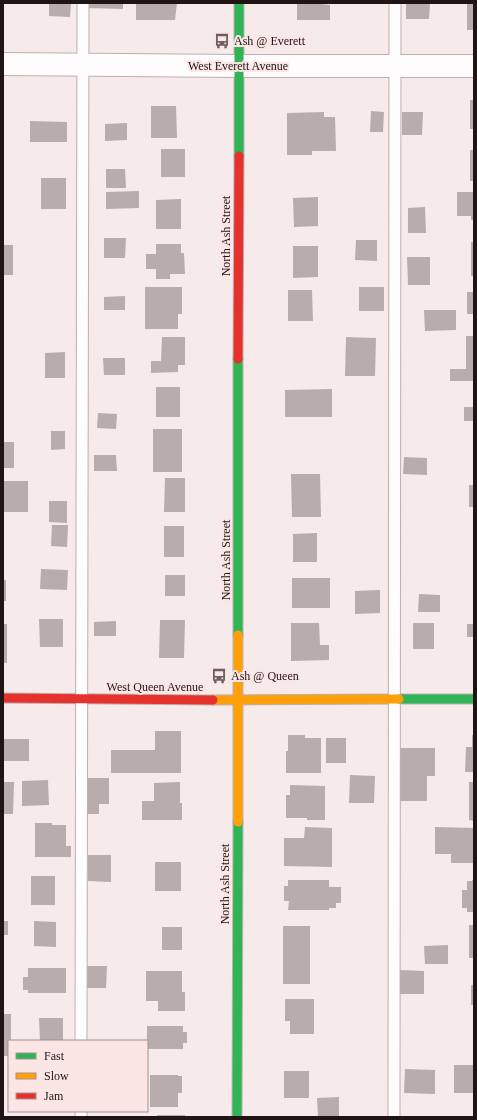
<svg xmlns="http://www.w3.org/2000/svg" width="477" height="1120" font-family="'Times New Roman',serif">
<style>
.building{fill:#b9acac}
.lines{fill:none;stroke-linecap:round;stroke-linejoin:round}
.lane-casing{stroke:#bcb0b0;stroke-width:13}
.street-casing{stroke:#bcb0b0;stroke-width:24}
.fast-casing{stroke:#bcb0b0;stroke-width:11}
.slow-casing{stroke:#bcb0b0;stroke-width:11}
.jam-casing{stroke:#bcb0b0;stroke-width:11}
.lane{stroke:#fefcfc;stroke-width:11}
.street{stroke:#fefcfc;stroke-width:22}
.fast{stroke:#30b455;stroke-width:9}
.slow{stroke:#ff9f0a;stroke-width:9}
.jam{stroke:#e5322d;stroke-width:9}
.labels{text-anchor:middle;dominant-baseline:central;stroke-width:4;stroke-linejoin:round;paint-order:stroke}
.poi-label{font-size:12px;fill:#201414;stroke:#fce5e5;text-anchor:start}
.street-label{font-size:12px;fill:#201414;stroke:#fce5e5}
</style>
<rect width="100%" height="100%" fill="#f7eaea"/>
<g class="building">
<path d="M49,3H71L70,17L49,16Z"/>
<path d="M86,3H123V9L86,8Z"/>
<path d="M151,3H177L175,20H136V4H151Z"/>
<path d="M297,3H322V4L330,5V20H297Z"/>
<path d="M406,3H430L429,19H406Z"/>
<rect x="467" y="3" width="7" height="27"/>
<rect x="470" y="100" width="4" height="29"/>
<path d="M151,106H176L177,138H151Z"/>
<path d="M371,111L384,112L383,132H370Z"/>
<path d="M324,112V117H335L336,151H312V155H287V113Z"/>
<path d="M402,112H423L422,135H402Z"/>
<path d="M30,121L67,122V142H30Z"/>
<path d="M127,123V140L105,141V124Z"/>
<rect x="161" y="149" width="24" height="28"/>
<rect x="470" y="150" width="4" height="31"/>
<path d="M106,169H125L126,188H106Z"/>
<rect x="41" y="178" width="25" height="31"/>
<path d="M139,191V208L106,209V192Z"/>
<path d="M457,192H474V220H471V216H457Z"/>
<path d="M318,197V226L294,227L293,198Z"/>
<path d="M181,199V229H156V200Z"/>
<path d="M425,207L426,233H408V208Z"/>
<path d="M104,238H126L125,258H104Z"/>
<path d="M356,240H377V261L355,260Z"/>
<rect x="471" y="242" width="3" height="34"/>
<path d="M156,244H181V253H184L185,274H170V279H156V269H146V254H156Z"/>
<rect x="3" y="245" width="10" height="30"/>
<path d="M293,246H318V277L293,278Z"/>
<path d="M407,257H430V285H408Z"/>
<path d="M145,287H182V314H178V329H145Z"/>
<rect x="359" y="287" width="25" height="24"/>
<path d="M288,290H312L313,321H288Z"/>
<rect x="467" y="292" width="7" height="22"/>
<path d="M125,296V310H104V297Z"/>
<path d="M424,310H456V330L425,331Z"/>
<path d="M466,336H474V381H450V369H466Z"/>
<path d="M162,337H185V365H178V372L151,373V361H161Z"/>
<path d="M346,337L376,338L375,376H345Z"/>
<path d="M65,352V378H45V353Z"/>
<path d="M103,358H125V375H104Z"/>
<rect x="156" y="387" width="24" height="30"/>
<path d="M332,389V417H285V390Z"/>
<rect x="464" y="407" width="10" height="14"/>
<path d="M98,413L117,414L116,429L97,428Z"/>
<rect x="153" y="429" width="29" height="43"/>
<path d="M51,431H65V449L51,450Z"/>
<rect x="3" y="442" width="11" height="26"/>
<path d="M94,455H116L117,471H94Z"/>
<path d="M404,457L427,458V475L403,474Z"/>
<path d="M291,474H320L321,517H292Z"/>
<path d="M165,478H185V512H164Z"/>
<rect x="3" y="481" width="25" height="31"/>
<rect x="469" y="485" width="5" height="22"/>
<path d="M49,501H67V523L49,522Z"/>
<path d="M52,525H68L67,547L51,546Z"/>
<rect x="164" y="526" width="20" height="31"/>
<path d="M317,533V562H293V534Z"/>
<path d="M41,569L68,570L67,590L40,589Z"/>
<rect x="165" y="575" width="20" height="21"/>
<rect x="292" y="578" width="38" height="30"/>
<rect x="3" y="580" width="3" height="21"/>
<path d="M380,590V613L355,614V591Z"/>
<path d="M419,594L440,595V612H418Z"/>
<path d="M39,619H63V647H40Z"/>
<path d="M160,620H185L184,658H159Z"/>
<path d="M116,621V636H94V622Z"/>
<path d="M291,623H319L320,645H329V660L291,661Z"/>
<rect x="413" y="623" width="21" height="26"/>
<rect x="3" y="624" width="4" height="39"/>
<rect x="467" y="624" width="7" height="13"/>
<path d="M155,731H181V773H111V750H155Z"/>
<path d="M288,735H305V738H321V773H286V751H288Z"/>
<path d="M472,735H474V772H465L466,747H472Z"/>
<rect x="326" y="738" width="20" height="25"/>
<rect x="3" y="739" width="26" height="22"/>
<path d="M399,748H435V776H427V801H399Z"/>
<path d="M350,775L375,776L374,803H349Z"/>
<path d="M85,778H109V804H99V814H86Z"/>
<path d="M48,780L49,805L22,806V781Z"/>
<path d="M3,782H14L13,814H3Z"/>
<path d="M180,782V803H182V820H142V801H154V783Z"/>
<path d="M469,782H474V821L469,820Z"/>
<path d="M290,785L325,786V820H307V818H286V795H290Z"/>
<path d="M35,823H52V825H66V846H71V857H35Z"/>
<path d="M305,827L332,828V867L284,866V838H304Z"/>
<path d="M435,827L474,828V863H451V854H435Z"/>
<path d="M88,855H111V882L88,881Z"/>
<rect x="155" y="862" width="26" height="29"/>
<rect x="31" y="876" width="24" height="29"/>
<path d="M288,880H329V887H341V903H336V908H329V910H288L289,901H284V886H288Z"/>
<path d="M472,880H474V912H467V908H462V890H467V881H472Z"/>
<rect x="3" y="921" width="5" height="14"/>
<path d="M34,921L56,922V947L34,946Z"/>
<rect x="469" y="925" width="5" height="33"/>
<rect x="283" y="926" width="27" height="58"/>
<rect x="162" y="927" width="20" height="23"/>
<path d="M448,945V964H425L424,946Z"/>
<path d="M86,966H107L106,988H86Z"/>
<path d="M28,968H66V993H28V990H23V977H28Z"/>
<path d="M400,970L424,971V994H400Z"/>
<path d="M146,971H182V992H185V1011H158V1001H146Z"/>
<rect x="471" y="985" width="3" height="20"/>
<path d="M285,999H314V1034H290V1021H285Z"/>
<path d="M3,1014H11V1041H9V1056H3Z"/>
<path d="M39,1018H63V1041H40Z"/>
<path d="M147,1026H183V1032H187V1043H183V1049H147Z"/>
<rect x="454" y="1065" width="20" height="28"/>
<path d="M405,1069L435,1070V1094L404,1093Z"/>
<rect x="284" y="1071" width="25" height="27"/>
<path d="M150,1075H178V1076H182V1093H178V1107H150Z"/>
<path d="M339,1097V1117H318L317,1098Z"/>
<rect x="157" y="1115" width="28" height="2"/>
</g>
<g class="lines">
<g class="lane-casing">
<g id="lane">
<path d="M81,1041L83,3"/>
<path d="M81,1117V1111"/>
<path d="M394,1117L395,3"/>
</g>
</g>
<g class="street-casing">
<path id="street" d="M3,64L239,66H474"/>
</g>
<g class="fast-casing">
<g id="fast">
<path d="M239,156V3"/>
<path d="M238,635V359"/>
<path d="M399,699H474"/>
<path d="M237,1117L238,822"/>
</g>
</g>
<g class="slow-casing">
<g id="slow">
<path d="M213,700L399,699"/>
<path d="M238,822V635"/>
</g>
</g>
<g class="jam-casing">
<g id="jam">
<path d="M238,359L239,156"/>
<path d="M3,698L213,700"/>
</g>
</g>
<use href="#lane" class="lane"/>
<use href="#street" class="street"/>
<use href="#fast" class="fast"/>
<use href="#slow" class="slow"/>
<use href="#jam" class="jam"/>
</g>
<defs>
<g id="bus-bare" transform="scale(1.2)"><path d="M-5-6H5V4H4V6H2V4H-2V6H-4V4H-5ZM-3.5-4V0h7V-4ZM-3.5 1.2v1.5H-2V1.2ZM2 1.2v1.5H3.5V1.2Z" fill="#6b5f5f" stroke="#fce5e5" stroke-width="2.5" paint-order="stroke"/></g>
</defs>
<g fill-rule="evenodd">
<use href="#bus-bare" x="222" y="41"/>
<use href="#bus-bare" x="219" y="676"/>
</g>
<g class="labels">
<g class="poi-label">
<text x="234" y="41">Ash @ Everett</text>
<text x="231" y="676">Ash @ Queen</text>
</g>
<g class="street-label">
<text x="238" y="66">West Everett Avenue</text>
<text transform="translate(226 236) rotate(-90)">North Ash Street</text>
<text transform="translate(226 560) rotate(-90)">North Ash Street</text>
<text x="155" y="687">West Queen Avenue</text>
<text transform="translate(225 884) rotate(-90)">North Ash Street</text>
</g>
</g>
<rect width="477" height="1120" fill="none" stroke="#201414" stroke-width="8"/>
<rect x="8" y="1040" width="140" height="72" fill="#fce5e5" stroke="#a49191"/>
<rect x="16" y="1053" width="20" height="6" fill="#30b455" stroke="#a49191"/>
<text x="44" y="1060" font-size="12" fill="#201414">Fast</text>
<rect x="16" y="1073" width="20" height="6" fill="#ff9f0a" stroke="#a49191"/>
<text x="44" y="1080" font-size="12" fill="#201414">Slow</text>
<rect x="16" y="1093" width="20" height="6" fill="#e5322d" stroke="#a49191"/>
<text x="44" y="1100" font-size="12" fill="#201414">Jam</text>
</svg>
